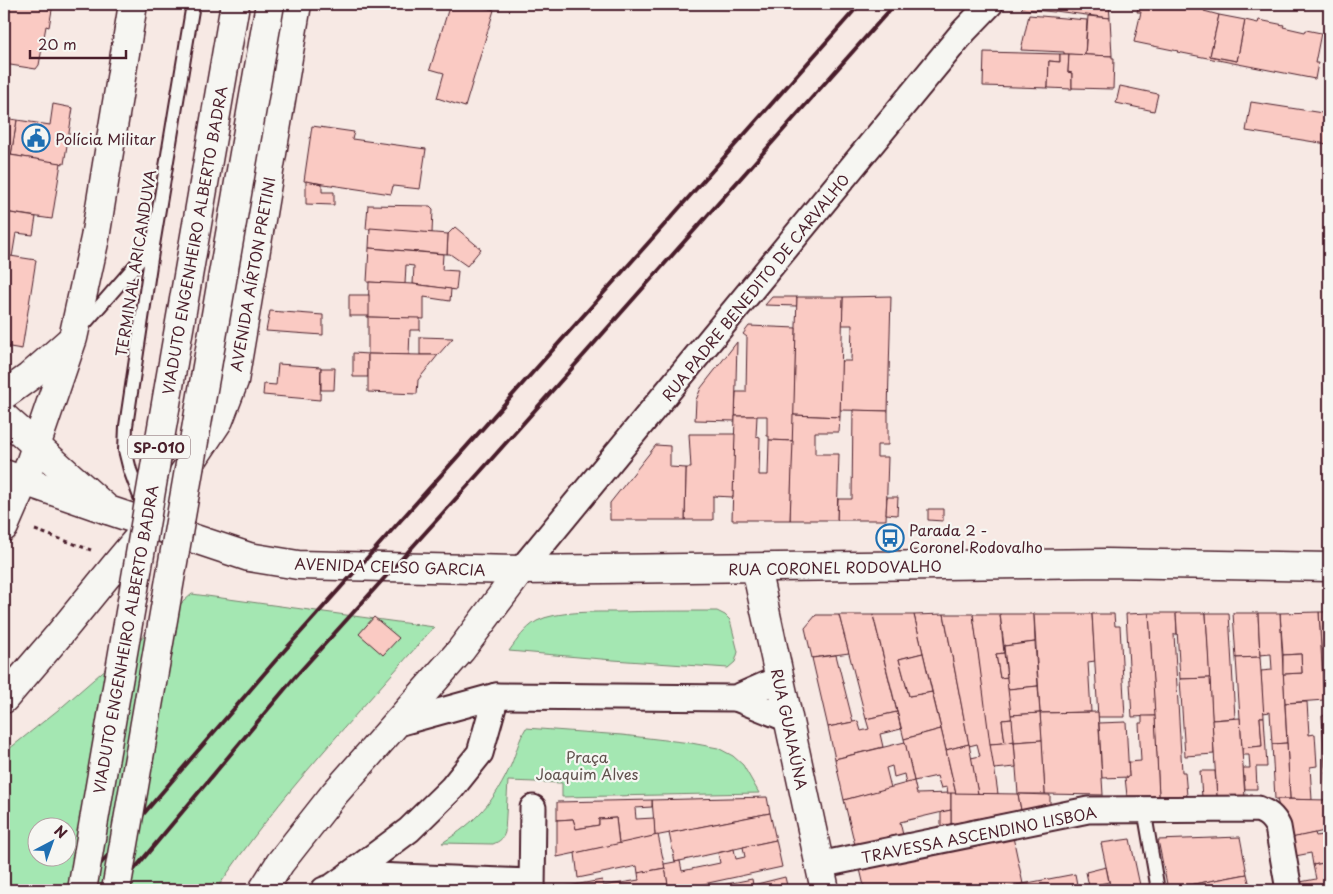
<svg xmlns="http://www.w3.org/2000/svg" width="1333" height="894" font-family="'Playpen Sans',sans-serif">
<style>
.green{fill:#a4e7b2;stroke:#77836e;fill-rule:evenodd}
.building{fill:#facac3;stroke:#4a1f2b}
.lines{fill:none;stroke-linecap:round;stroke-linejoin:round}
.service-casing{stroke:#4a1f2b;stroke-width:16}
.minor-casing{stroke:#4a1f2b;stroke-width:29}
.tertiary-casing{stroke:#4a1f2b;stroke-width:31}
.secondary-casing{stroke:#4a1f2b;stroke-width:31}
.trunk-casing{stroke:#4a1f2b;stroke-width:31}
.path{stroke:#4a1f2b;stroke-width:3;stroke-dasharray:4 4;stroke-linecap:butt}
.service{stroke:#f6f6f2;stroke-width:12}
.minor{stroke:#f6f6f2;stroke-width:25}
.tertiary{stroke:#f6f6f2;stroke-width:28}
.secondary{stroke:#f6f6f2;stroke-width:28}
.trunk{stroke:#f6f6f2;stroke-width:28}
.rail{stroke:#4a1f2b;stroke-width:4}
.trunk-bridge-casing{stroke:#4a1f2b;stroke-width:31;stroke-linecap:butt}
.trunk-bridge{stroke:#f6f6f2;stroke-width:28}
.labels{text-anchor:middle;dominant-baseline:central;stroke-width:4.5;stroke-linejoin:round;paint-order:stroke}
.shield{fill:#f6f6f2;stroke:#7e6067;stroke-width:1}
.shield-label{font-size:14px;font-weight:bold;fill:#4a1f2b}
.poi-label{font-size:15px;fill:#4a1f2b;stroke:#f6f6f2;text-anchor:start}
.street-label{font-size:15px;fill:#4a1f2b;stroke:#f6f6f2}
.park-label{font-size:15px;fill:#60514d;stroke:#f6f6f2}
</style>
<rect width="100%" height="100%" fill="#f7e9e4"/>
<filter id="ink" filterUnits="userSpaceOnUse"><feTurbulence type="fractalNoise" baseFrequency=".02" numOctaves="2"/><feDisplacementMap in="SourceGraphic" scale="10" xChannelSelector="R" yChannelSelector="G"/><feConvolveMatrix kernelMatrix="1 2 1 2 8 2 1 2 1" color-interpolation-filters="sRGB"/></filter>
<g filter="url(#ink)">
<g class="green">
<path d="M192,594L434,627C358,713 279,796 216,890H4V753L63,706ZM38,826H68V856H38Z"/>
<path d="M717,611L725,615L730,620L738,652L735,662L728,668L613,660L509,651C517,640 525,628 537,621C556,611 595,612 617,612C650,611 683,611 717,611Z"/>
<path d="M526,728L622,735L691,743L718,748L733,756L743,765L759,793L562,797V783L508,781L505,832C503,839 500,841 493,844L442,843C476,822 495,801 511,765C516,753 519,739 526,728Z"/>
</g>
<g class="building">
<path d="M4,4H53L49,27L46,26L39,65L36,69L4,64Z"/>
<path d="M450,4H472L494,10L465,107L437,98L444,73L430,69Z"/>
<path d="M1026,4H1109L1110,18L1055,11V12L1021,9Z"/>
<path d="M1139,4H1171L1180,6L1181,4L1204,9V11L1219,15L1210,56L1237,61L1245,20L1258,23L1259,20L1284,25L1283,27L1305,32L1306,30L1321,33L1315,63H1318L1315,79L1177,52L1178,51L1134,42L1141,12H1137Z"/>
<path d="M1295,4H1329V7L1309,4L1308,6Z"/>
<path d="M1029,15L1087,20L1085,55L1064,54V52L1021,50Z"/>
<path d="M1219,15L1245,20L1237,61L1210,56Z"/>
<path d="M1088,16L1110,18L1112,56L1085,55Z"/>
<path d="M984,52L1060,54V62L1049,61L1048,88L983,86Z"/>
<path d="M1060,54H1069L1068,72L1072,73V89L1048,88L1049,61L1060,62Z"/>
<path d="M1069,54L1112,56V58H1114L1113,89L1072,88V73L1068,72Z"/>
<path d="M1120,86L1158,94L1154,111L1116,103Z"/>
<path d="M1251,102L1329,114V132L1327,144L1246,131Z"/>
<path d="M53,104L73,108L64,164L11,155L17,120L50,125Z"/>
<path d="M4,118L17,120L11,155L4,154Z"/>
<path d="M312,126L354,132L352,139L426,149L420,189L393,186L391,194L304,181Z"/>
<path d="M4,154L61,163L52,219L4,212Z"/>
<path d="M306,181L322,184V192H334V205L306,204Z"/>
<path d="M368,205L430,206L433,209L432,233L366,229Z"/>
<path d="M4,212L36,217L33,235L16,233L12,257L4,255Z"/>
<path d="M455,227L481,249L467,266L450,254H447L448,234Z"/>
<path d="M370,228L448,234L447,254L369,248Z"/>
<path d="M369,248L443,254L442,270L458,271L456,290L413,284L414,266L406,265L405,284L367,282Z"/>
<path d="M4,255L36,260L22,349L4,346Z"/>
<path d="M369,282L413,284L451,289L450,301L424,297V319L368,317Z"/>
<rect x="349" y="295" width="20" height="21"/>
<path d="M891,296L888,411L840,410L841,361H851L852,325H842L843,297Z"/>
<path d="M772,297H797V306L765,305Z"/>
<path d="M797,297H843L840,417L793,415Z"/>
<path d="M270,311L323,315V335L266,331Z"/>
<path d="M368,317L420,318V330H410L409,355L368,354Z"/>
<path d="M749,326L796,328L793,441L769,440V436H767V416H735L736,392H746L747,337L743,334Z"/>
<path d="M420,337L453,338L438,355H420Z"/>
<path d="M737,342L735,421L695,420L696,400L701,388Z"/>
<path d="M353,353L368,354V377H353Z"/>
<path d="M368,354L420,355H438L418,380L417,394L368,392Z"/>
<path d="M278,364L321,367L320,400L263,395L264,384L276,385Z"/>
<path d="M321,368H335L334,390H321Z"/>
<path d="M853,410L888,411V445H877V457H888L886,520H837L838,499H852Z"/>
<path d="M793,415L840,417L839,432H815V454H839L837,520H790Z"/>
<path d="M735,416H757L756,436L760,437L759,475H768L769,440L793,441L790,520H732Z"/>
<path d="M689,434H735L733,497L713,496V520H685L686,468H691Z"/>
<path d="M656,445L670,446V467L686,468L685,520H610V503Z"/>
<path d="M887,497H898L897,515L886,514Z"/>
<path d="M928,509H943V521L928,520Z"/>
<path d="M1319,612H1329V700H1324Z"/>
<path d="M1319,612L1324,700L1285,703L1283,674L1302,673L1301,654L1283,655L1280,613Z"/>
<path d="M1149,613H1176L1177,634H1174L1182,772H1185L1187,796H1159Z"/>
<path d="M1149,613L1155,716L1132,717L1126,614Z"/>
<path d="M1176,613H1206L1210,678L1180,679Z"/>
<path d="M1206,613H1229L1235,718L1212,720Z"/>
<path d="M1233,613H1258L1260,657L1236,658Z"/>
<path d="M1258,613H1280L1287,743L1272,744L1270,712L1263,713L1261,671L1272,670L1271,654L1260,655Z"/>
<path d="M944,614L969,744L946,750L914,615Z"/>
<path d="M944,614H973L998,794H978L971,758L980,756L977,744L969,746V745Z"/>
<path d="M973,614H1000L1004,653L996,654L1000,678L1007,677L1012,719L1002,720L1005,743L990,744Z"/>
<path d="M1000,614H1034L1035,642L1004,646Z"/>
<path d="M1034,614H1092L1095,661L1088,662L1091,712L1040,713Z"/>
<path d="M1092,614H1114L1115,626H1120L1125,717H1098Z"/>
<path d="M816,615H839L849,653L812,658L805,628Z"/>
<path d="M839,615H873L897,712L866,719Z"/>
<path d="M873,615H914L923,653L899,659L909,696L932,692L941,729L904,739Z"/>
<path d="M374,617L399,638L383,655L359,634Z"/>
<path d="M1035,642L1038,686L1008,689L1004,646Z"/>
<path d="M923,653L932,692L909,696L899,659Z"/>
<path d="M1004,653L1007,677L1000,678L996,654Z"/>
<path d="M1301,654L1302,673L1283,674V655Z"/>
<path d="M836,655L853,722L828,727L812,658Z"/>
<path d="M1260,657L1264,717H1260L1262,746L1242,748L1236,658Z"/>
<path d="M1210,678L1214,754L1185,756L1180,679Z"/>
<path d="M1038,686L1040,713L1011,715L1008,689Z"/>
<path d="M1307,702L1309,735L1315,734L1317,766L1310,767L1312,800L1290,799L1285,703Z"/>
<path d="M897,712L901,729L880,734L883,747L835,759L828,727L858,721L861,731L869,729L866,719Z"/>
<path d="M1098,712L1103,795L1045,794L1040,713Z"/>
<path d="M1040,713L1042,740L1014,742L1011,715Z"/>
<path d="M1329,715V800H1327L1322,716Z"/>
<path d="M1142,716H1155L1159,796H1127L1125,777H1129L1128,762L1141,761L1139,723H1142Z"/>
<path d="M1260,717H1264L1267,767H1256L1257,789H1245L1243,768H1250L1249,755H1242V748L1262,746Z"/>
<path d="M1240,718L1245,798L1217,797L1212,720Z"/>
<path d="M1012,719L1014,741L1005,743L1002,720Z"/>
<path d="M1126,722L1129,777L1102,778L1099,723Z"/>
<path d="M941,729L946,750L956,794H948L947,787L941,788L937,776L914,781L904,739Z"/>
<path d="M1042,740L1045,794H1018L1014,742Z"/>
<path d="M905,742L914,781L906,784L904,774L894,777L892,766L886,768L891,788L844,800L835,759Z"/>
<path d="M1014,742L1016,767L994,769L990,744Z"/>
<path d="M1287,743L1290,799H1275L1272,744Z"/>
<path d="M969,744L978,794H956L946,750Z"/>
<path d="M1200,771H1215L1217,797H1202Z"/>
<path d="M914,781L917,794L951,793V810L900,822L903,835L855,845L844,800Z"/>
<path d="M951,793L1018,794L1021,810L951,824Z"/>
<path d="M1018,794L1050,795V805H1042L1041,807L1021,810Z"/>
<path d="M767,797L770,813L655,836L652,800Z"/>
<path d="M1277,799L1329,800V830L1284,840L1283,824Z"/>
<path d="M652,800V807L635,808L636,819L654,818L655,836L619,844L616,818L599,819V825L576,829L573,819L557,820V802Z"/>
<path d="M951,810V824L941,827V812Z"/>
<path d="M770,813L776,840L675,862L669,833Z"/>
<path d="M616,818L619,844L557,857V820L573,819L576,829L599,825V819Z"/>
<path d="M1315,833L1316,836L1329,834V862L1313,865L1311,853L1290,857L1286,839Z"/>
<path d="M658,835L665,868L638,873L637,866L578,878L575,853Z"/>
<path d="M1013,837L1023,884L993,890H865L860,869Z"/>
<path d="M1240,837L1247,874L1168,889L1158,840Z"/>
<path d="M1130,839L1141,890H1111L1101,843Z"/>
<path d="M776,840L782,867L676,890H669L664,864L680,861L682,871L720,863L718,853L734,849L736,859L745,857L743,847Z"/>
<path d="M1329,862L1328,890H1296L1295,883L1316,879L1313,865Z"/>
<path d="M1106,867L1109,882L1089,886L1086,872Z"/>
<path d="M665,868L669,890H557V888L602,880L603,886L639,880L638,873Z"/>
<path d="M1075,874L1078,890H1019L1017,885Z"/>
<path d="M1247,874L1251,890H1169L1168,889Z"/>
<path d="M785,877L788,890H697L752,879L753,885Z"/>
<path d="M694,886V890H676Z"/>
</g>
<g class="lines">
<g class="service-casing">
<g id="service">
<path d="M81,328L153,245"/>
<path d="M143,505L130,470L125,450L126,426L153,245L193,4"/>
<path d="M1144,809L1158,890"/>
</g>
</g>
<g class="minor-casing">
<g id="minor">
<path d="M521,570L964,31L990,4"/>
<path d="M736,698L779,679"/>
<path d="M398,723L496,696L736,698L788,719"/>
<path d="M819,865L1088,810L1258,809C1268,813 1273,817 1278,827L1289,890"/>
<path d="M349,875L531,882"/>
<path d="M324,890L332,887L349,875L409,830L452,788L480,753L496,696"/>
<path d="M532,890L533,808"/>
</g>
</g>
<g class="tertiary-casing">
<g id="tertiary">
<path d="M4,417L108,510"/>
<path d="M756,568L825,890"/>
</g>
</g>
<g class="secondary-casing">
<g id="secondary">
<path d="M4,395L29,377L72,339"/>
<path d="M4,474L108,510L249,557L298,565L521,570L1105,563L1329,567"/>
<path d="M4,527L24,481L73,338L95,238L133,4"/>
<path d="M4,699L58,636L119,561L150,524L219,420L234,381L297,4"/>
</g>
</g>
<g class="trunk-casing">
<path id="trunk" d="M263,890L280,863L335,793L461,650L521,570"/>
</g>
<path class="path" d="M35,530L91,550"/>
<use href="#service" class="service"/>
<use href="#minor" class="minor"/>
<use href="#tertiary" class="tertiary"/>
<use href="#secondary" class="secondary"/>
<use href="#trunk" class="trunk"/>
<g class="rail">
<path d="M78,890L276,660L650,241L860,4"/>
<path d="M117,890L295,677L480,472L895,4"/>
</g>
<g class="trunk-bridge-casing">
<g id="trunk-bridge">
<path d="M82,890L235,4"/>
<path d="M116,890L270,4"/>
</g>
</g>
<use href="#trunk-bridge" class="trunk-bridge"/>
</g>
</g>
<defs>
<g id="civic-ring" transform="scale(1.4375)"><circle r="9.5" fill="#f6f6f2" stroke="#1f6fb2" stroke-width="1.5"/><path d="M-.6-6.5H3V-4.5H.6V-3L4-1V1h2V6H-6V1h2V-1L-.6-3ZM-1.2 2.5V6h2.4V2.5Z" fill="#1f6fb2"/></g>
<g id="bus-ring" transform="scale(1.4375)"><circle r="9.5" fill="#f6f6f2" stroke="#1f6fb2" stroke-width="1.5"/><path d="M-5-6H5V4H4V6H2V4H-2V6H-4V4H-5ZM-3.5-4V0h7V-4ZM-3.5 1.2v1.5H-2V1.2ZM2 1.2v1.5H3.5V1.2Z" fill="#1f6fb2"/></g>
</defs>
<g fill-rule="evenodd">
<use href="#civic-ring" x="36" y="138"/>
<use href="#bus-ring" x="890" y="538"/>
</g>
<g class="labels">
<rect class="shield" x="128" y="435.5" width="62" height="23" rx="4"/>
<g class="shield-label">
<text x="159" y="447">SP-010</text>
</g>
<g class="poi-label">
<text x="55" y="138">Polícia Militar</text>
<text x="909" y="529">Parada 2 -<tspan x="909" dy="17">Coronel Rodovalho</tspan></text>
</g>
<g class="street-label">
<text transform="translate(194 240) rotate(-80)">VIADUTO ENGENHEIRO ALBERTO BADRA</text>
<text transform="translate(135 263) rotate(-81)">TERMINAL ARICANDUVA</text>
<text transform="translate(252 274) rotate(-80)">AVENIDA AÍRTON PRETINI</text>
<text transform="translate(755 287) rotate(-51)">RUA PADRE BENEDITO DE CARVALHO</text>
<text transform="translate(390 566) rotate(2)">AVENIDA CELSO GARCIA</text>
<text transform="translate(835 567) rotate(-1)">RUA CORONEL RODOVALHO</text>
<text transform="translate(125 639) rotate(-80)">VIADUTO ENGENHEIRO ALBERTO BADRA</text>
<text transform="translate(790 729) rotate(78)">RUA GUAIAÚNA</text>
<text transform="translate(979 834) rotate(-11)">TRAVESSA ASCENDINO LISBOA</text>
</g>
<g class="park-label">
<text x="587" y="756">Praça<tspan x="587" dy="17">Joaquim Alves</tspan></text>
</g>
</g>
<rect width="1333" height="894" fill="none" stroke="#f6f6f2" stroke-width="20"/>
<rect x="10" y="10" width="1313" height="874" fill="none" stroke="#4a1f2b" stroke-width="2" filter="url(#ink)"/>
<g transform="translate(52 842) rotate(41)"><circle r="24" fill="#f6f6f2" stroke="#b1a0a2"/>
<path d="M0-4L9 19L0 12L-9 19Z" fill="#1f6fb2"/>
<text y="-8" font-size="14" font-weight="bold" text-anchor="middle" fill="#4a1f2b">N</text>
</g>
<path d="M30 50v8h96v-8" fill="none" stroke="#4a1f2b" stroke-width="2.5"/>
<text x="38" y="50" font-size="15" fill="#4a1f2b" stroke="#f6f6f2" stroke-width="4" paint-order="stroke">20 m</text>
</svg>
